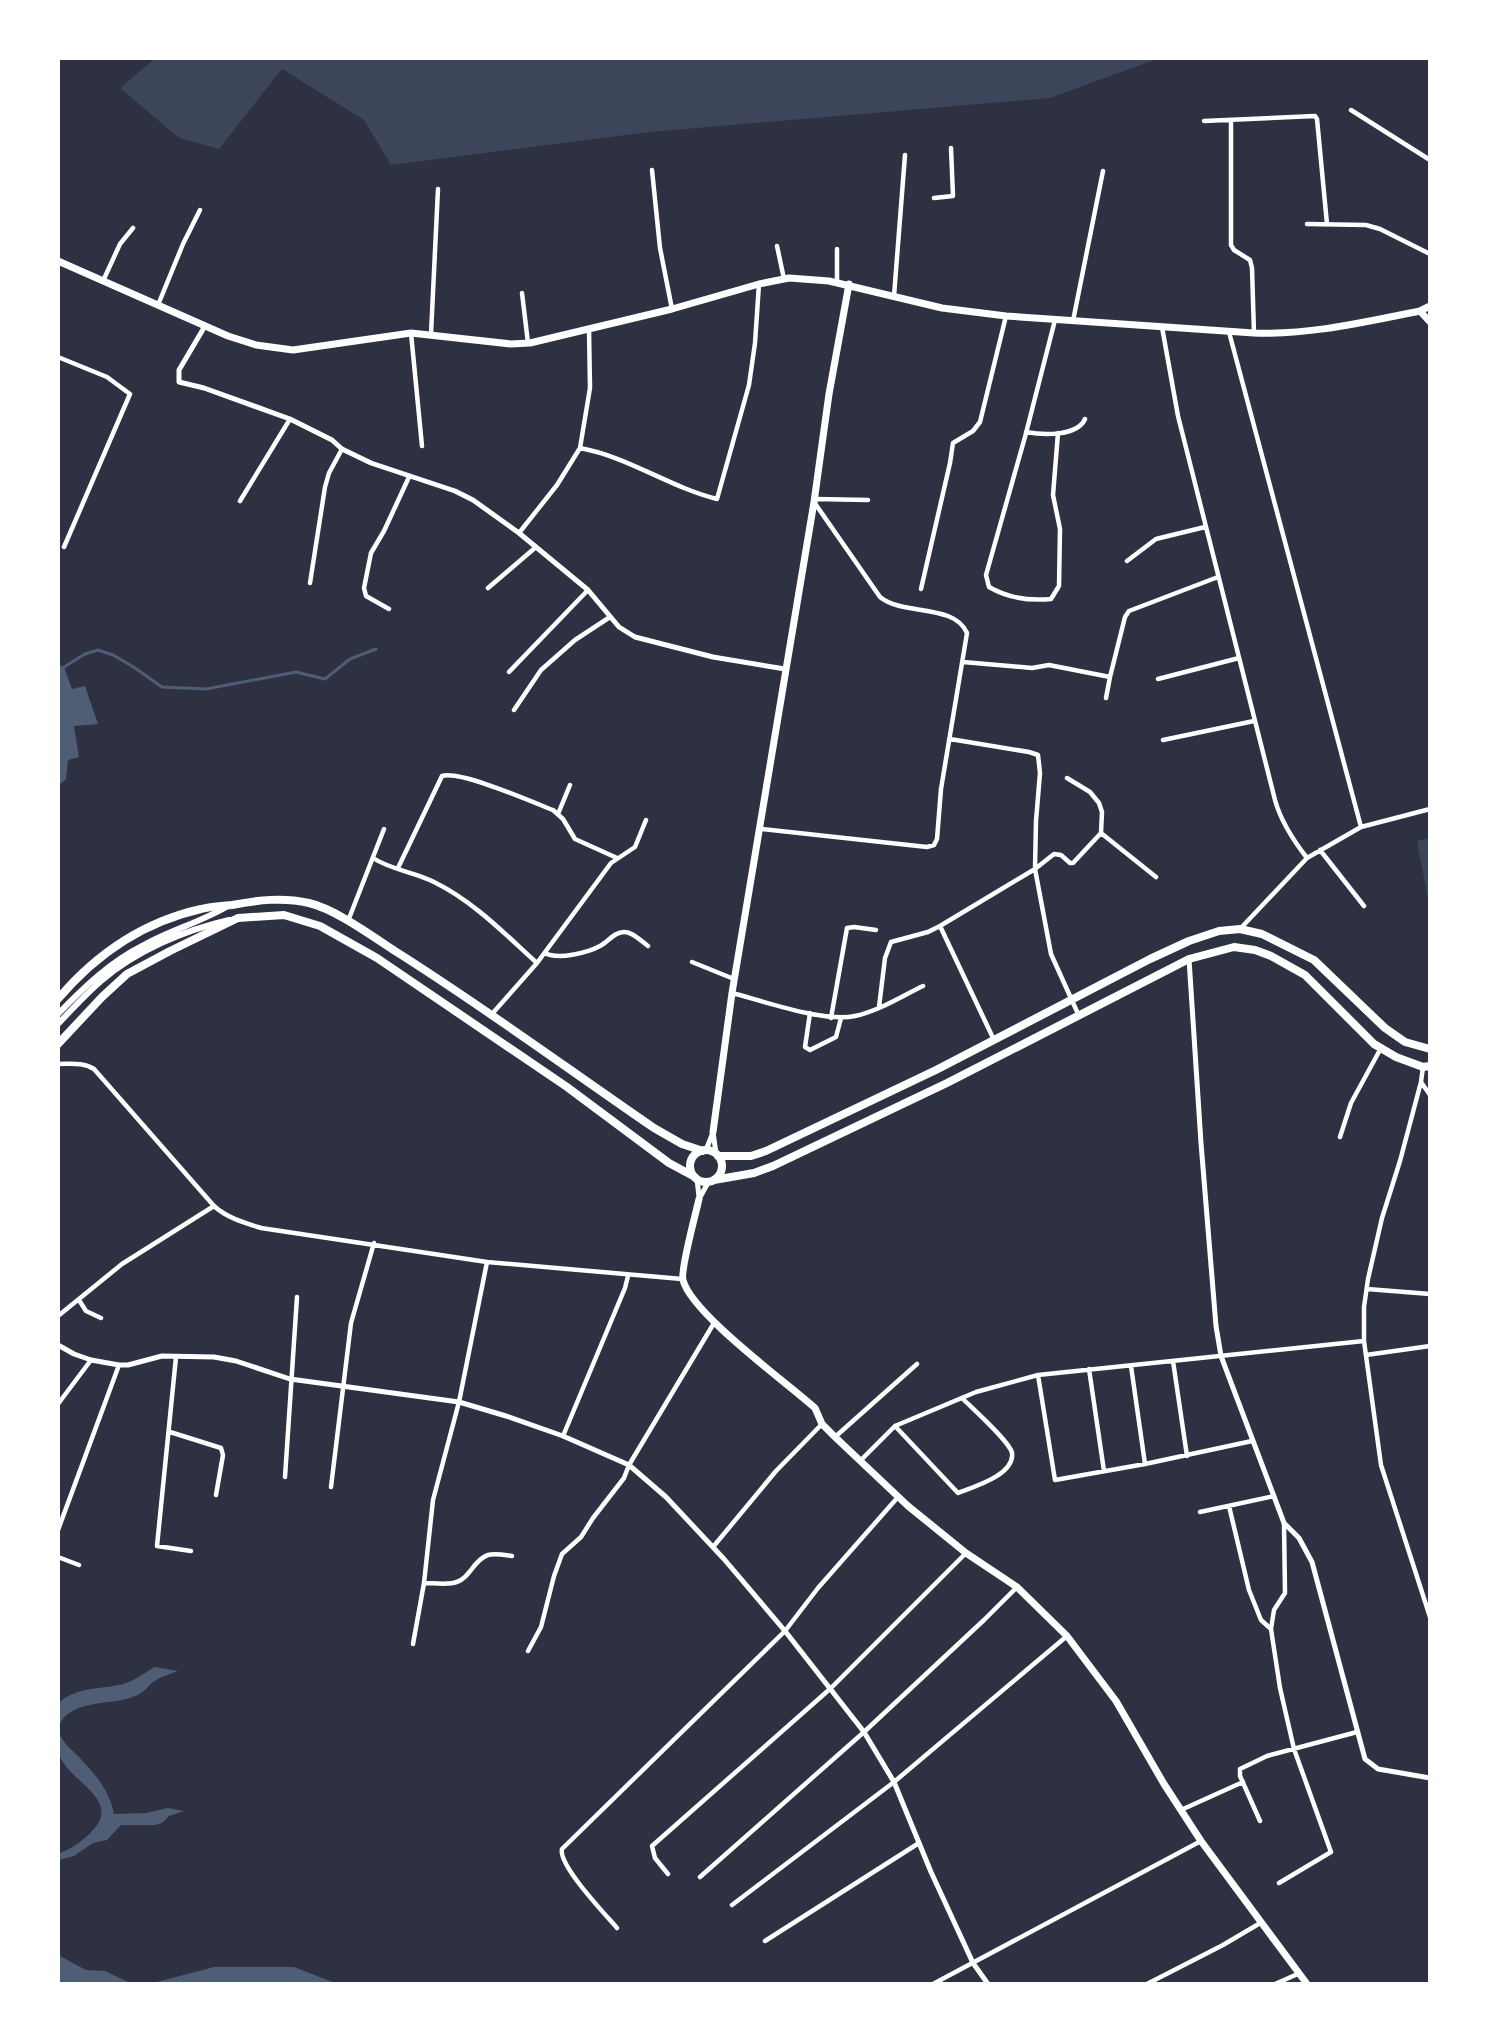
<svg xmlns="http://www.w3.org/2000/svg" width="1488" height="2042" font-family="Commissioner,sans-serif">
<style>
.green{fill:#3c4559}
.water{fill:#4f5d75}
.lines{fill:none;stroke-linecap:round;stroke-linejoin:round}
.stream{stroke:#4f5d75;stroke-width:3}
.minor{stroke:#fff;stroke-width:4.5}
.tertiary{stroke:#fff;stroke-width:5}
.secondary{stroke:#fff;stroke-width:6}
.primary{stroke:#fff;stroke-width:7}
.trunk{stroke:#fff;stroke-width:8}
</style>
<rect width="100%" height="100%" fill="#2d3142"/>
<path class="green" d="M154,59v-1l1003,1 -107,39 -400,34 -259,33 -27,-45 -82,-51 -63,80 -40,-11 -59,-50z
M1429,838h1l-1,66 -12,-63z"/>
<path class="water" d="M59,665l5,2 8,22 13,-3 13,38 -24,2 5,31 -11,3 -2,19 -7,6z
M155,1667l23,4c-7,3 -15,5 -22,9 -11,7 -9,13 -26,18 -22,7 -59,2 -71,27v-22c16,-17 45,-13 67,-20 10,-3 19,-11 29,-16z
M58,1731c5,12 12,17 21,26 16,17 31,34 35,57l32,-1 22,-5 16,3 -15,5 -7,7 -7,2h-34l-14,15 -14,3 -19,13 -15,4v-7c13,-4 25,-13 34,-23 29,-32 -26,-49 -34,-76 -2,-6 -1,-16 -1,-23z
M58,1955l28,15 19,1 25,12h-71z
M214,1967h80l41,16h-182z"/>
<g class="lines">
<path class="stream" d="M64,667l21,-13 13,-4 15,5 19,11 30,21 44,2 90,-17 29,7 25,-20 26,-10"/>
<path class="minor" d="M1351,110l79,50
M1231,120v125l3,5 16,10 2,8 2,65
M1204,121l111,-5 2,3 10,105
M652,170l8,78 12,61
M934,198l19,-2 -2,-48
M1307,224l59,1 14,4 50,25
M777,246l7,33
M837,249v33
M103,281l17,-37 13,-16
M522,293l6,50
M894,296l11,-141
M158,305l25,-61 17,-34
M1055,320l-30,117 -39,138 3,12c19,11 41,14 62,12l8,-13 1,-57 -7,-34 5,-62
M1073,321l30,-150
M1162,327l16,89 97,384c6,22 18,40 32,58
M1229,332l132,495
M411,333l11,113
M431,334l7,-145
M58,357l49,20 23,17 -66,153
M1026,432c16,3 51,5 59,-13
M580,448l10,-60 -1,-59
M815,499l53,1
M240,501l50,-82
M519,533l38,-48 23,-37c49,9 89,39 137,51l32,-114 6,-42 4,-59
M1127,561l29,-22 49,-12
M310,583l15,-96 4,-14 13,-24
M488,588l48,-41
M921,589l29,-126 3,-20 20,-12 7,-9 26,-106
M389,609l-23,-13 -2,-8 7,-35 13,-22 25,-54
M963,662l69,6 17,-3 61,12 15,-60 4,-6 89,-34
M509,672l79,-82
M1158,679l81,-21
M1106,698l4,-21
M514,710l27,-40 34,-30 35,-23
M950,739l79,13 9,3 2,18 -4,48 -1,48 16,85 28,62
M1163,740l91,-19
M558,814l12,-29
M761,829l166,18 7,-2 3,-6 4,-50 26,-156c-13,-30 -64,-17 -87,-36l-66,-95
M1101,833l55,44
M1320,850l44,56
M373,858c18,12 42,14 61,24 39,19 71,52 103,81
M398,868l44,-92c18,-6 90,26 111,34l10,9 12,20 42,19
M348,921l36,-92
M940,926l54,114
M1240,929l67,-71 54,-31 69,-18
M545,953c13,7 42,0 55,-7 8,-4 14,-14 24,-14 9,0 17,9 24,14
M692,962l42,17
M732,993c31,8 93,30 123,23 24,-5 47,-20 68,-30
M879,1007l6,-49 6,-16 37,-10 12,-6 95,-57 19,-15 7,1 9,8h3l28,-30 1,-21 -3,-9 -9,-11 -23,-14
M810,1013l-5,34 5,3 26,-13 5,-19
M492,1014l45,-51 74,-100 24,-16 11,-27
M831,1018l16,-90 7,-1 22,3
M58,1064c14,0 25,-2 36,5l120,137c13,12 31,17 47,22l226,34 195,17
M1423,1067l-2,15 -21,79 -18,57 -14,61 -4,28v34l17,124 49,152
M1421,1082l9,13
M1340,1137l11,-34 30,-55
M1367,1289l63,5
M79,1300l7,11 15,7
M58,1316l64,-52 92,-58
M1366,1355l64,-9
M176,1357l-19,189 34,5
M1173,1361l14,95
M1131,1366l14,98
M1089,1369l15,102
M1038,1375l17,105 90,-16 107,-23
M58,1404l33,-44
M895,1426l63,67c15,-6 57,-18 54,-40 -2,-11 -40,-45 -50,-55
M170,1432l51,16 2,7 -7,40
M563,1436l62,-148 3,-12
M835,1437l82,-73
M860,1461l35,-35 81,-34 62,-17 326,-34
M285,1477l12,-180
M331,1487l20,-164 23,-80
M1229,1506l20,84 12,30 10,9
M1200,1512l74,-16
M58,1530l61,-165
M713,1547l63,-76 46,-47
M58,1557l21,8
M424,1583c11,0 27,3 37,-3 5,-3 7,-6 10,-10 14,-19 20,-17 41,-14
M413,1644l11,-61 9,-83 26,-98 28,-140
M528,1651l13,-24 13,-51 8,-22 19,-17 12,-19 31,-40 5,-13 85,-142
M1181,1810l62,-28
M1260,1821l-20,-45v-7l27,-13 90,-24
M668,1874l-13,-16 -3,-12 179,-158 135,-135
M700,1877l164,-145 120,-112 33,-33
M1279,1883l52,-31 -37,-103 -14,-61 -9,-59 3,-19 11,-17 -1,-70
M732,1905l162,-123 173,-146
M617,1928c-12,-14 -59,-63 -55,-79l223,-218 33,-43 80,-91
M765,1941l154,-98
M933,1984l268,-143
M1147,1984l76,-39 39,-23
M1275,1984l25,-11"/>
<path class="tertiary" d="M205,326l-26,44v12l25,6 86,31 42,21 10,9 29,14 84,28 18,9 46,33 69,57 31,37 16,10 78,20 72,12
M1189,959l12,184 15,183 5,30 63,167 15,15 13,24 53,197 13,10 52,9
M713,1132l3,21
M706,1150l6,-15
M697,1179l2,18
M699,1199l10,-18
M58,1345l16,9 17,6 28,5h9l34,-9 52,1 22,4 54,18 169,23 47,14 57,20 66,29 37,32 58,62 61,72 79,101 30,50 37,90 42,91 15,21"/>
<path class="secondary" d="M58,1014c26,-27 52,-52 86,-69 27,-15 57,-23 84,-39
M58,1024c14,-15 28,-30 43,-43 34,-30 84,-51 128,-61"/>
<path class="primary" d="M58,261l170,75 28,9 37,5 118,-17 100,11 19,-1 142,-34 87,-25 30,-6 40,3 113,27 64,8 248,17c57,2 110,-11 166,-22l10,-5
M1420,311l10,11
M713,1132l19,-139 82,-491 15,-108 20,-110
M699,1199c-3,14 -19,72 -16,81 8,33 103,102 132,128l7,16 13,13 73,69 58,47 51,34 50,49 49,65 48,83 37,57 106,143"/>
<path class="trunk" d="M58,999c38,-45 85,-77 143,-90 10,-3 21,-3 31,-4 26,-5 51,-8 77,-2 26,6 63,33 86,48 89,56 173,118 259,177l28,16 21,7
M58,1044l44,-47 25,-23 43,-23 68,-33 46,-3 36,11 57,32 190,129 102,76 26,14
M690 1166a16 16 0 1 1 32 0a16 16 0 1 1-32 0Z
M718,1156h33l15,-5 170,-81 214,-111 39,-18 30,-10 21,-2 22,5 52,26 71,68 20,14 25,7
M714,1180l40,-7 19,-7 174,-83 242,-124 45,-12 21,3 16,6 34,19 69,69 22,13 27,10 7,-1"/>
</g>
<rect width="1488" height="2042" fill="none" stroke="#ffffff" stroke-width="120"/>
</svg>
